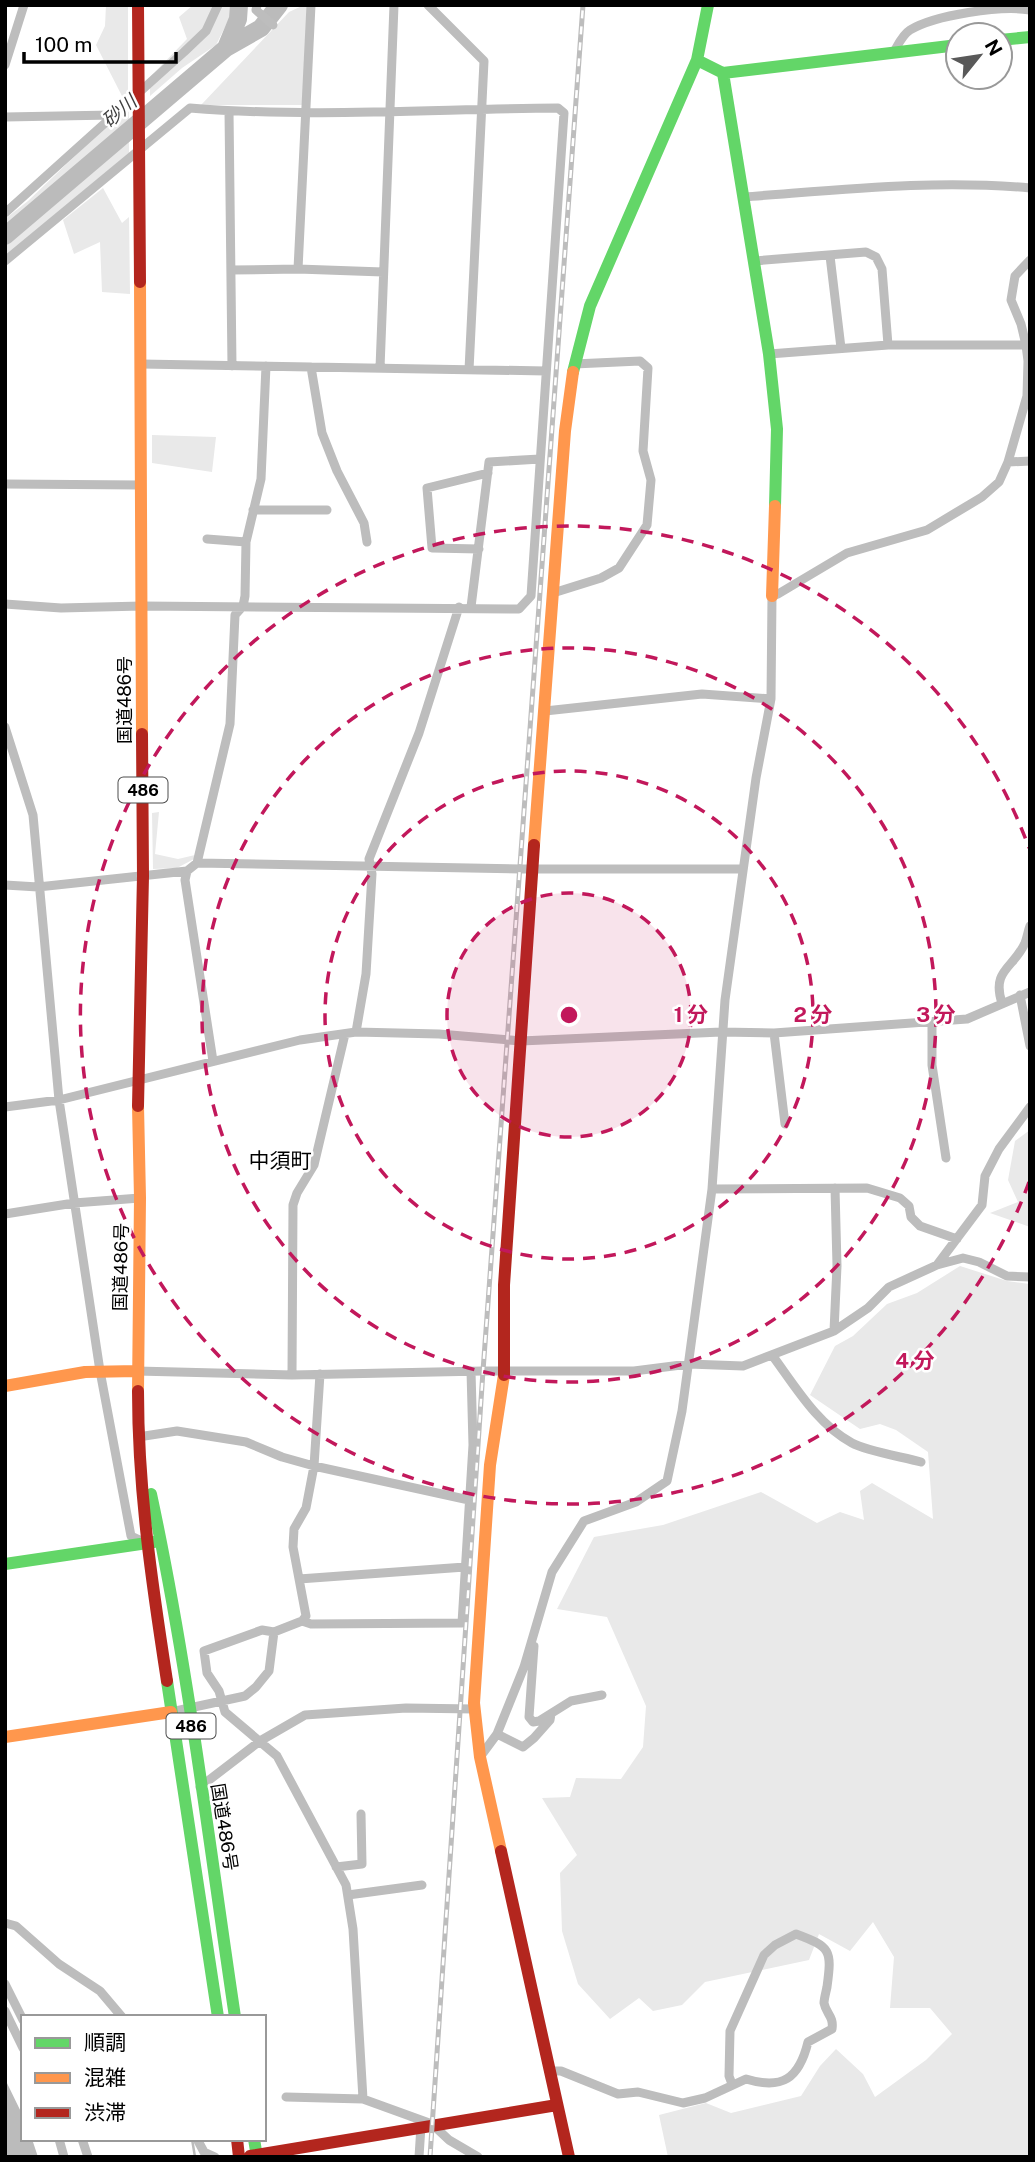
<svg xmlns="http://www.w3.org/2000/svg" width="1035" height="2162" font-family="'Public Sans','Noto Sans JP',sans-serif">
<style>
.green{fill:#e9e9e9}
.water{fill:#bbb}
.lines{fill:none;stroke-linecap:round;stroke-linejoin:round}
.stream{stroke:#bbb;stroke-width:2.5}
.river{stroke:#bbb;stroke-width:18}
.street{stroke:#bdbdbd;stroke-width:9}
.fast{stroke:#63d668;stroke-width:12}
.slow{stroke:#ff974d;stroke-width:12}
.jam{stroke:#b3261e;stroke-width:12}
.rail-casing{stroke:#bdbdbd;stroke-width:5}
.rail{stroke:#fff;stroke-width:2.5;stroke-dasharray:8;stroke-linecap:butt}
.ring{fill:none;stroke:#c2185b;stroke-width:3.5;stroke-dasharray:12 9}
.labels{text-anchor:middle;stroke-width:5;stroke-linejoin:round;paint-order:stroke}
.shield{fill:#fff;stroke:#4c4c4c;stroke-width:2}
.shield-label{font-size:16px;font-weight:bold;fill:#000}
.street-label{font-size:18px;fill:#000;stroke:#fff}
.water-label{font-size:19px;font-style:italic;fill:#3f3f3f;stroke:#fff}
.quarter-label{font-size:21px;fill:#000;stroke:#fff}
.centre{fill:#c2185b;stroke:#fff;stroke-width:3.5}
.ring-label{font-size:21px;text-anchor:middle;font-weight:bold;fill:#c2185b;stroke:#fff;stroke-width:5;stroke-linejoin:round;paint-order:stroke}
</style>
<rect width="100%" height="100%" fill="#fff"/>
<path class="green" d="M106,5h22v87l-5,6 -27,-53 9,-19z
M193,5h40v6l-17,34 -34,23 -32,28v-19l37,-38 -8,-22z
M304,5h3l-4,100h-102l88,-93z
M129,104v49l-124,103v-37l23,-18z
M103,188l19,35 7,-6 1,77 -28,-2 -2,-50 -26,12 -11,-34z
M152,435l64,2 -4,35 -60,-9z
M159,812l-4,42 23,5 17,-4 -1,4 -17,9 -24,1 -1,-56z
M1030,1130v97l-40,-14 28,-11 -10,-22 7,-39z
M960,1266l47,15 23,3v873h-362l-9,-42 47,-12 25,10 70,-17 19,-30 16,-17 27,25 12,23 51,-37 26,-26 -22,-26h-40l4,-51 -21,-35 -23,29 -31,-17 -10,26 -104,22 -23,23 -29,6 -14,-13 -29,21 -32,-35 -16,-53 -2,-58 17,-18 -35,-57 28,-1 6,-19 45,1 22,-32 3,-41 -39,-89 -50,-8 37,-72 69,-12 98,-33 56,31 23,-11 24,8 -4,-29 12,-8 61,36 -5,-67 -32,-22 -16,-6 -20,5 -50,-34 25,-49 18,-10 34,-32 30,-11z"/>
<path class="water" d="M5,2079l18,37v23h9l6,18h-30l-3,-8z"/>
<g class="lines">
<path class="stream" d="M192,2139l3,18"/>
<path class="river" d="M226,48l35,-20 18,-23
M5,236l221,-188 12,-29 1,-14"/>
<path class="street" d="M257,5l-1,5 17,15
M428,5l56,56 -15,309
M894,52c4,-7 8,-17 16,-22 25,-15 91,-25 120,-20
M5,65l19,-60
M229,111l3,255
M5,117l108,-2
M743,197c96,-7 191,-18 287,-9
M5,213l179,-161 22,-21 12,-26
M830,256l11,92
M5,261l185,-153c122,10 246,1 368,0l6,5 -33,483 -12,13 -377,-3 -81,2 -56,-4
M754,261l112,-9 10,5 6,12 6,76
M298,269l13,-264
M231,270l67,-1 85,3
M769,354l119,-9h138
M141,364l405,7
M311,367l11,66 15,38 27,52 3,19
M380,368l14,-363
M1008,462l22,-1
M5,484l136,1
M253,510h74
M207,539l39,3
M479,549l-47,-1 -5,-60 61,-15
M553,593l48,-15 18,-10 28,-43 4,-45 -8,-29 5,-83 -8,-7 -66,3
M471,607l18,-145 51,-3
M545,711l157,-17 69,5
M5,727l28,88 26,285 41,271 31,165 13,6
M197,863l33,-139 5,-109 8,-9 2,-10 1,-54 15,-63 5,-113
M187,871l-2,9 28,181
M5,885l33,2 149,-16 10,-8 324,6h222
M1020,995l10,51
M1002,1003c-11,-33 12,-35 23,-60 2,-5 3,-12 5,-17
M932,1022v43l14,93
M356,1032l10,-58 6,-100 -3,-15 50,-126 40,-126
M774,1033l11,91
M5,1107l54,-7 241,-60 56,-8 83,2 82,7 200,-9 53,1 193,-14 63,-27
M712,1189l155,-1 33,10 9,8 2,11 9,9 37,13
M5,1214l69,-11 66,-5
M937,1265l26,-7 16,4 28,14 23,1
M834,1331l3,-65 -2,-78
M772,1355c23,31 45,69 80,88 14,8 51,14 69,19
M137,1371l155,4 191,-4h151l55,-7 54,2 91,-35 34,-23 21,-21 48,-22 45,-60 3,-29 14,-27 31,-42
M292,1375l1,-170 4,-12 17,-28 31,-131
M138,1437l39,-6 69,11 36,15 32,9 155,34
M299,1579l166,-12
M302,1621l9,3 151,-1 11,-178 -2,-74
M274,1632l-12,-2 -58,21 3,22 12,18 6,21 52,44 69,129 7,44 10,170
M534,1646l-5,71 4,5 6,-1 32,-20 31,-6
M171,1712l74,-16 11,-9 13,-16 5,-39 28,-11 4,-5 -13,-69 1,-18 12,-21 8,-42 6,-92
M497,1734l26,13 11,-9 16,-18 1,-6
M480,1757l17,-23 27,-67 28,-95 32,-51 52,-19 31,-21 15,-70 30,-222 13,-189 31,-222 15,-79 1,-103 6,-2 69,-41 80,-23 55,-33 17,-15 9,-20 19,-66 1,-35 -2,-16 -5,-21 -10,-24 4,-24 15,-16
M200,1787l60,-46 45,-26 101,-7 68,1
M336,1867l26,-3 -1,-50
M348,1895l74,-10
M5,1923l11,3 43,38 41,27 22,26
M5,1984l18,36
M5,2011l18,37
M549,2071h12l57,23 20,-2 45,11 22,-5 41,-19c36,11 53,0 62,-37l24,-13c2,-13 -6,-15 -8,-26 0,-4 2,-11 3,-16 5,-37 4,-40 -31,-53l-21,11 -11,10 -34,76 -1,45 3,8
M286,2097l77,2 69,25 17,16 29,17
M59,2139l5,18
M82,2139l6,18
M197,2139l7,13 11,5
M419,2157l2,-31"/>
<path class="fast" d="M1000,40l30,-3
M697,60l26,13 235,-28
M723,73l46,281 8,75 -2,77
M573,372l17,-66 107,-246 11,-55
M151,1494c37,172 58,349 84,523
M5,1564l149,-22
M167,1681l51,336
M254,2139l3,18"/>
<path class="slow" d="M140,282l2,452
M772,596l3,-90
M534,845l31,-414 8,-59
M5,1386l80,-14 52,-1
M138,1391l2,-193 -2,-92
M5,1737l166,-25
M501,1851l-21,-94 -6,-54 16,-238 14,-90"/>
<path class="jam" d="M138,5l2,277
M138,1106l5,-230 -1,-142
M504,1375v-90l30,-440
M138,1391c0,99 14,193 29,290
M501,1851l68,306
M237,2139l2,18
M250,2156l307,-51"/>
<g class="rail-casing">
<path id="rail" d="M430,2157l53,-786 100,-1366"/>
</g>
<use href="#rail" class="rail"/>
</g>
<circle cx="569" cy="1015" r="122" fill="#c2185b" fill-opacity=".12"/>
<g class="ring">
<circle cx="569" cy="1015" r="122"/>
<circle cx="569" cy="1015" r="244"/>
<circle cx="569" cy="1015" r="367"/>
<path d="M1029 1182A489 489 0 1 1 1029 848"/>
</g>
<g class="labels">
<g class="shield">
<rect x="118.5" y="777.5" width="49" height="25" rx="5"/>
<rect x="166.5" y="1713.5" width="49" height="25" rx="5"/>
</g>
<g class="shield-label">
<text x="143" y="796">486</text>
<text x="191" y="1732">486</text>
</g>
<g class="street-label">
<text transform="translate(125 700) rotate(-90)" y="6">国道486号</text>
<text transform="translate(121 1267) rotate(-89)" y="6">国道486号</text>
<text transform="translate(224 1827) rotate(81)" y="6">国道486号</text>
</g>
<g class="water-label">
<text transform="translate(119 111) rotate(-40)" y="7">砂川</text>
</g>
<g class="quarter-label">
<text x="280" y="1168">中須町</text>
</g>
</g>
<circle cx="569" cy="1015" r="10" class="centre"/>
<g class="ring-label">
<text x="691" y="1022">1 分</text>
<text x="813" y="1022">2 分</text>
<text x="936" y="1022">3 分</text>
<text x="915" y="1368">4 分</text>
</g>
<rect width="1035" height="2162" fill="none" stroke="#000000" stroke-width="14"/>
<rect x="21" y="2015" width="245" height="126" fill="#ffffff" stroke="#999999" stroke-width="2"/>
<rect x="35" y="2038" width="35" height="10" fill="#63d668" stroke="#999999" stroke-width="2"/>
<text x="84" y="2050" font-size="21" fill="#000000">順調</text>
<rect x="35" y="2073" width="35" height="10" fill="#ff974d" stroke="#999999" stroke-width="2"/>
<text x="84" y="2085" font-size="21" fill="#000000">混雑</text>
<rect x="35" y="2108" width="35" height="10" fill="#b3261e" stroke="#999999" stroke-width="2"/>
<text x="84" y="2120" font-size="21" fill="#000000">渋滞</text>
<g transform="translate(979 56) rotate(60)"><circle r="33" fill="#ffffff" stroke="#999999" stroke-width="2"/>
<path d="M0-5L12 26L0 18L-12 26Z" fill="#595959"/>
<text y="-10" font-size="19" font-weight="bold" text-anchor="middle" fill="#000000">N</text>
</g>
<path d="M24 52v10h152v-10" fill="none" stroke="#000000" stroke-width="3.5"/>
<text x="35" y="52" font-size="21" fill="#000000" stroke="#ffffff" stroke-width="5" paint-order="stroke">100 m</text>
</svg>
